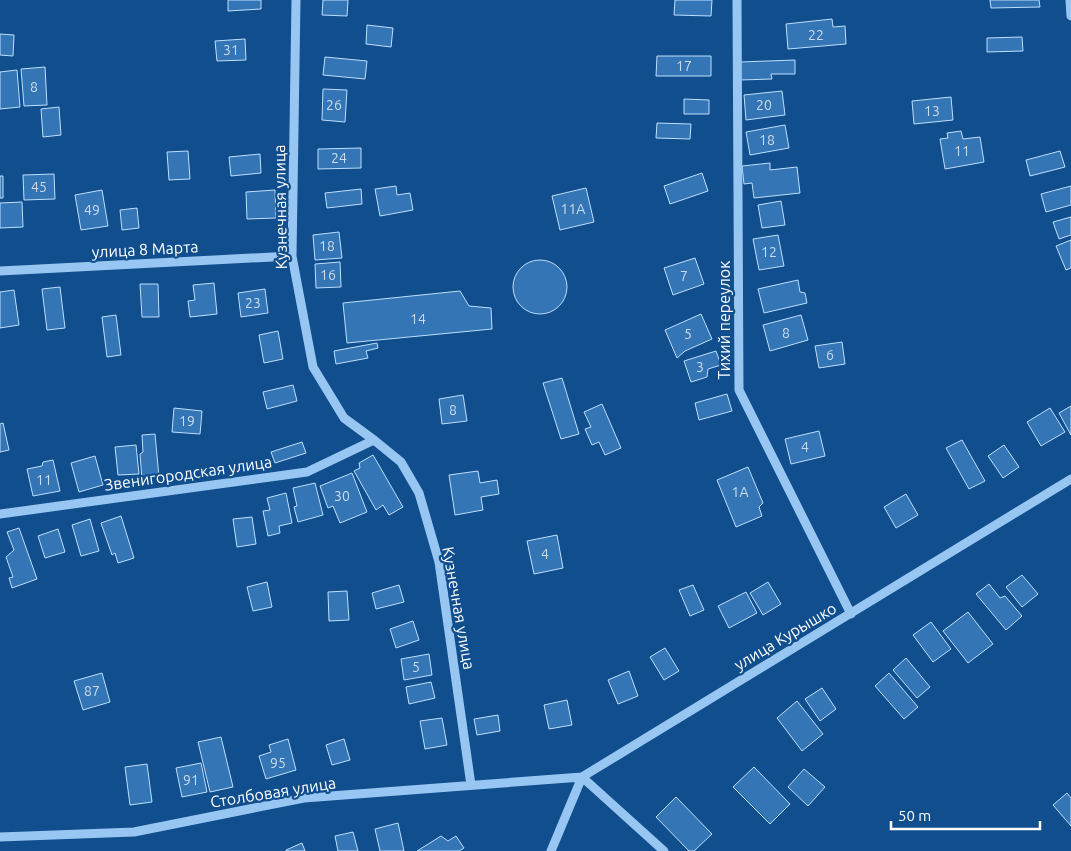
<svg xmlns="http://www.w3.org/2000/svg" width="1071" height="851" font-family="Ubuntu,sans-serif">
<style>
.building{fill:#3475b5;stroke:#bfdffd}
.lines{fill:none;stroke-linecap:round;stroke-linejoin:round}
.minor{stroke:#98c6f2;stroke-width:9}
.labels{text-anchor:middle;stroke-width:4.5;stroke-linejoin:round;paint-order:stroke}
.number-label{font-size:14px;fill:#ccdcec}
.street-label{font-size:16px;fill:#fff;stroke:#104e8d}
</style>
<rect width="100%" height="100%" fill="#104e8d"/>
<path class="building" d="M228,0h33v9l-33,2z
M323,0h25l-1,16 -25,-1z
M675,0h37l-1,16 -37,-1z
M990,0h49l1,7 -49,1z
M832,19l1,8 12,-1 1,18 -58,5 -2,-25z
M367,25l26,3 -2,19 -25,-3z
M0,34l14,1 -1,21 -13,-1z
M1022,37l1,14 -36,1v-14z
M245,39l1,21 -29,1 -2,-20z
M657,56h54v20h-55z
M325,57l42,4 -2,18 -42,-4z
M795,60v14h-24l1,5 -32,1v-18z
M45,67l2,38 -23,1 -3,-37z
M17,70l3,37 -20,2v-37z
M323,89l24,1 -2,32 -23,-2z
M782,91l3,24 -39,5 -2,-25z
M951,97l2,23 -39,4 -2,-23z
M684,99l25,1v14h-25z
M59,107l2,28 -18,2 -2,-28z
M657,123l34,1 -1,15 -34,-1z
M785,125l4,23 -39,7 -4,-23z
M961,131l2,8 17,-2 4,25 -39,7 -5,-30 8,-1 -1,-5z
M361,148v20l-43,1v-20z
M188,151l2,28 -21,1 -2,-28z
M1060,151l5,16 -35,9 -4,-16z
M260,154l1,19 -30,3 -2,-19z
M770,163v7l27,-3 3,26 -46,5 -2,-15 -8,1 -2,-18z
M702,173l6,18 -38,13 -6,-18z
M54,174l1,25 -31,1 -1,-25z
M0,176h3v22h-3z
M396,186l1,9 13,-2 3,17 -33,6 -5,-27z
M1071,186v19l-25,7 -5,-18z
M586,188l8,34 -34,8 -8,-34z
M361,189l1,15 -35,4 -2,-15z
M102,190l6,36 -27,4 -6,-35z
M275,190l1,28 -29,1 -1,-27z
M781,201l4,24 -23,3 -4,-23z
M22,202l1,25 -23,1v-25z
M137,208l2,20 -17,2 -2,-20z
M1071,217v18l-12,4 -6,-17z
M339,232l3,26 -27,2 -2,-25z
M778,235l6,31 -25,4 -6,-31z
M1071,240v28l-5,2 -10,-24z
M695,258l9,26 -31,11 -9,-27z
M513 287a27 27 0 1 1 54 0a27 27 0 1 1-54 0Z
M340,262l1,25 -25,1 -1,-24z
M798,280l2,12 5,1 2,10 -43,10 -6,-24z
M214,283l3,31 -27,3 -2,-16 7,-1 -2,-15z
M140,284h18l1,33h-17z
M60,287l5,41 -18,2 -5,-41z
M265,289l3,24 -27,4 -3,-24z
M14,290l5,35 -19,3v-36z
M460,291l9,15 22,2 1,21 -145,14 -4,-40z
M701,314l11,25 -27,12 -8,7 -12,-28z
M116,315l5,40 -14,2 -5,-40z
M801,315l7,25 -38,11 -7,-26z
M278,331l5,28 -19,4 -5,-28z
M842,342l3,22 -26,4 -4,-22z
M377,343l1,5 -12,3 2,7 -32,6 -2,-13z
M716,351l5,14 -13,4 -1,8 -16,5 -7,-21z
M562,378l17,56 -18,5 -18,-56z
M293,385l4,16 -30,8 -4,-17z
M727,394l5,17 -33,9 -4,-17z
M463,395l4,26 -25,3 -3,-25z
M602,404l19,44 -16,7 -6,-13 -7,3 -7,-16 6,-2 -7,-15z
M1071,406v29l-12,-22z
M174,408l28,3 -2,23 -28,-2z
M1050,408l15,24 -24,14 -14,-24z
M3,423l6,27 -9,2v-28z
M819,431l6,25 -34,8 -6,-25z
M155,434l4,43 -17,2 -2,-25 3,-2 -1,-17z
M962,440l23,41 -16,8 -23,-41z
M302,442l4,11 -31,10 -4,-11z
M136,445l3,29 -21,1 -3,-28z
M1004,445l15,22 -16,11 -15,-22z
M373,455l30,52 -14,8 -6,-10 -7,5 -22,-39 6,-3 -1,-5z
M95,456l8,29 -24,7 -8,-29z
M53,460l7,31 -27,5 -6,-27 15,-3 1,-4z
M748,467l15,36 -4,4 3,9 -26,11 -19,-47z
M478,471l2,12 17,-3 2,14 -18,3 2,13 -28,5 -6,-40z
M352,473l15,39 -27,11 -7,-17 -5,2 -8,-22z
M315,483l8,32 -25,7 -4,-15 3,-1 -4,-18z
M286,493l6,30 -13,3 1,7 -12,3 -5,-25 7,-1 -3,-12z
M906,494l12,21 -22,13 -12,-21z
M121,516l13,42 -16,5 -3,-10 -3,2 -11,-32z
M252,517l4,27 -19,3 -4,-28z
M90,519l9,32 -18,5 -9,-31z
M19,528l18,51 -25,9 -3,-10 4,-1 -7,-20 8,-7 -7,-18z
M58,529l7,23 -20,6 -7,-22z
M557,535l6,33 -29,6 -7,-33z
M1022,575l16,19 -16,13 -16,-20z
M267,582l5,25 -19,4 -6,-24z
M768,582l13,22 -18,11 -13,-22z
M989,584l11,14 5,-2 17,20 -16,14 -30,-36z
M399,585l5,17 -28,7 -4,-16z
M693,585l11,25 -14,6 -11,-26z
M347,591l2,29 -20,1 -1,-29z
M746,592l11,21 -28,15 -11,-22z
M968,612l25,32 -25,19 -25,-32z
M413,621l6,19 -23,8 -6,-19z
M931,622l20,27 -18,13 -20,-27z
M665,648l14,23 -15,9 -14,-23z
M429,654l3,21 -28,5 -3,-21z
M906,658l24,29 -13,11 -24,-28z
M629,671l9,25 -20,8 -10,-24z
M102,673l8,29 -27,8 -9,-29z
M889,673l29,34 -14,12 -29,-33z
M431,682l4,16 -26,6 -3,-17z
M822,688l14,21 -16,12 -15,-22z
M567,700l5,25 -23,4 -5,-24z
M797,701l26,33 -21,17 -25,-33z
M498,715l2,16 -23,4 -3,-16z
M442,718l5,27 -22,4 -5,-28z
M221,737l12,50 -23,5 -12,-50z
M288,739l8,31 -30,9 -7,-23 12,-4 -2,-7z
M344,739l6,21 -18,5 -6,-20z
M201,763l6,29 -25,5 -6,-29z
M147,764l5,38 -22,3 -5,-38z
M754,767l36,37 -20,20 -37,-37z
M804,769l21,18 -17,19 -20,-19z
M1067,793l4,5v28l-18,-21z
M676,797l36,37 -18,17h-5l-33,-34z
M398,823l6,28h-24l-5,-22z
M353,832l5,19h-20l-3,-15z
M441,836l7,5 8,-5 8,12 -5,3h-42z
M302,843l3,8h-19v-1z"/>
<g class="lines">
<path class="minor" d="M296,0l-4,256 21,111 31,51 30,22 27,22 18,31 20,69 32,223
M737,0l2,390 112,224
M1070,0l1,16
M0,271l292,-15
M0,514l307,-42 67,-32
M582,777l82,74
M0,837l134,-5 170,-34 278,-21
M551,851l31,-74 489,-298"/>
</g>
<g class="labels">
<g class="number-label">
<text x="816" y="40">22</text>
<text x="231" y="55">31</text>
<text x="684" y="71">17</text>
<text x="34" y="92">8</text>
<text x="334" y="110">26</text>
<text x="764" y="110">20</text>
<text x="932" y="116">13</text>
<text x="767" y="145">18</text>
<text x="962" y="156">11</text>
<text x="339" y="163">24</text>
<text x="39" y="192">45</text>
<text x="573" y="214">11А</text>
<text x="92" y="215">49</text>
<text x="327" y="251">18</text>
<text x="769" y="257">12</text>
<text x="328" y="280">16</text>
<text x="684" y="281">7</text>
<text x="253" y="308">23</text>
<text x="418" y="324">14</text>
<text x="786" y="338">8</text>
<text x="688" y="339">5</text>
<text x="830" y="360">6</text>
<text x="700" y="372">3</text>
<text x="453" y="415">8</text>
<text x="187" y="426">19</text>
<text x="805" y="452">4</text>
<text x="44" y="485">11</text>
<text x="740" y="497">1А</text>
<text x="342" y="501">30</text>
<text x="545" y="559">4</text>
<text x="416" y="672">5</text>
<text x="92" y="696">87</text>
<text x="278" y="768">95</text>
<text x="191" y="785">91</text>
</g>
<g class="street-label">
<text transform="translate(280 207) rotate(-91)" y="6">Кузнечная улица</text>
<text transform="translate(145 249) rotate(-3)" y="6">улица 8 Марта</text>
<text transform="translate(724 320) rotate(-90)" y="6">Тихий переулок</text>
<text transform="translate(188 473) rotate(-8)" y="6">Звенигородская улица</text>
<text transform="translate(459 608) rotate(80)" y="6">Кузнечная улица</text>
<text transform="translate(785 636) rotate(-31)" y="6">улица Курышко</text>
<text transform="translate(273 792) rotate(-9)" y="6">Столбовая улица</text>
</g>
</g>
<path d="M891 821v8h149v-8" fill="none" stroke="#ffffff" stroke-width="2.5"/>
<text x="898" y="821" font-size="15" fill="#ffffff" stroke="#104e8d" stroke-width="4" paint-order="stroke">50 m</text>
</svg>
